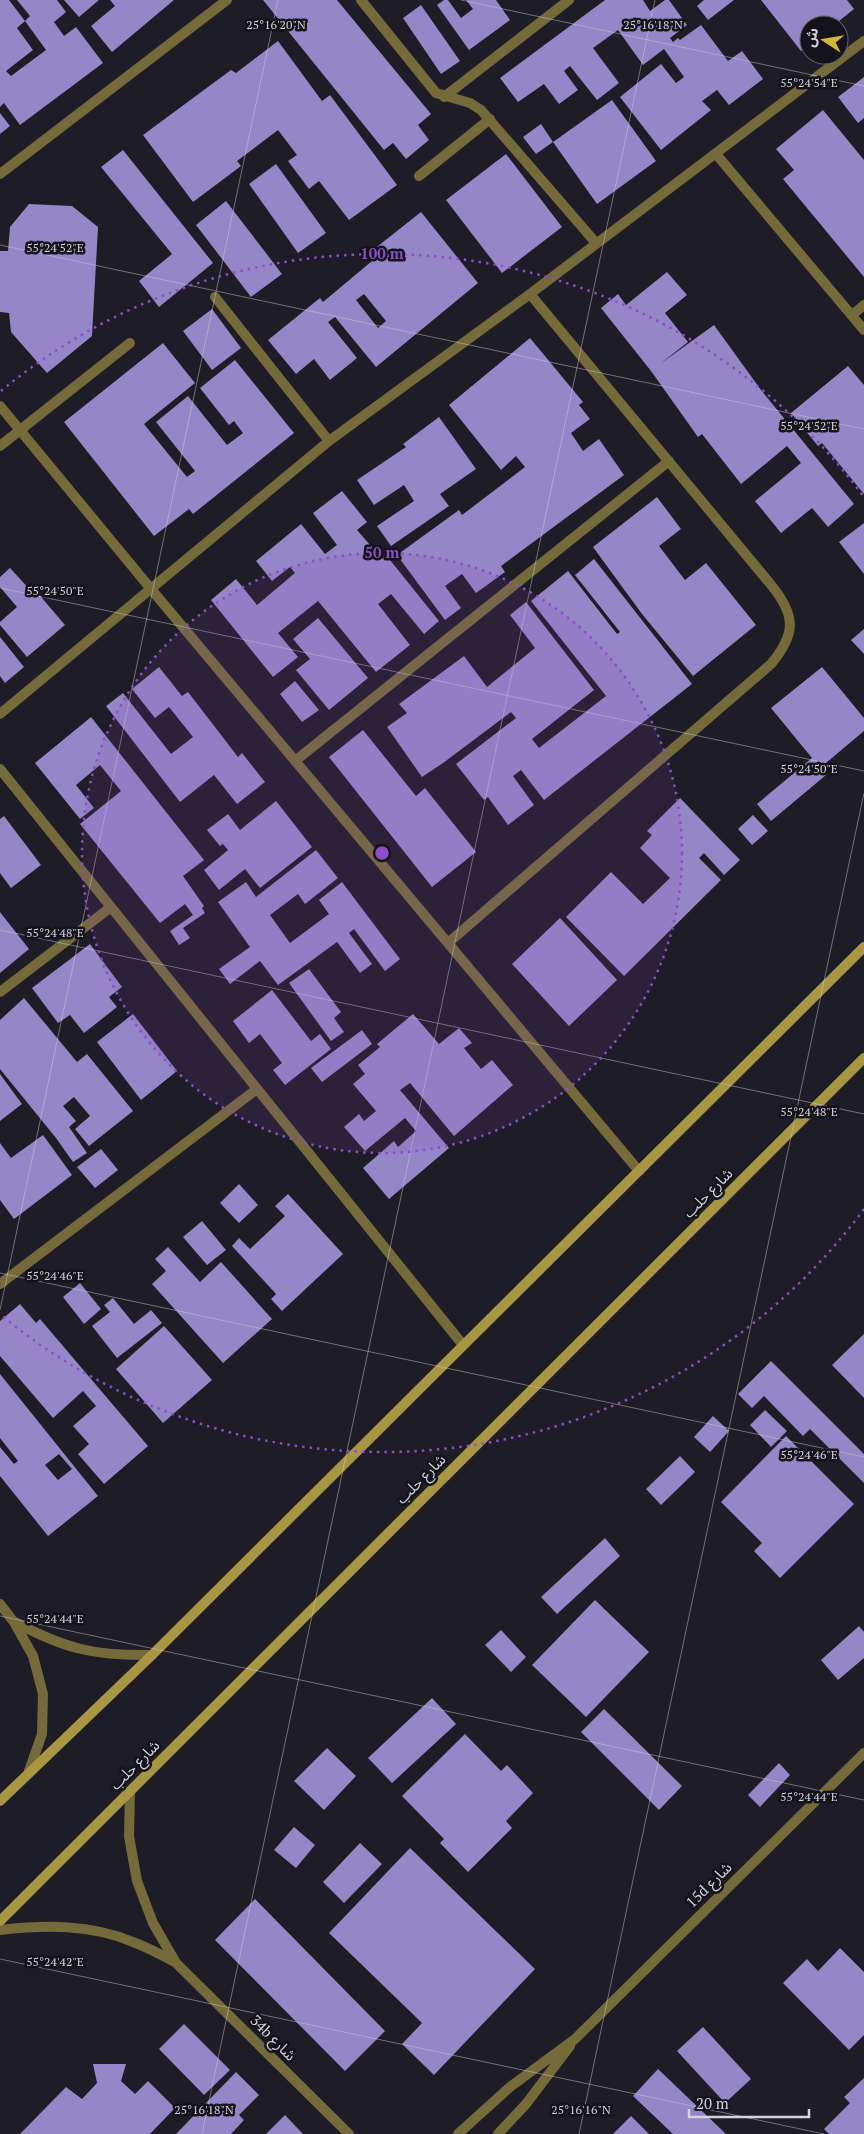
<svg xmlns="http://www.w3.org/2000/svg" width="864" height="2134" font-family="'PT Serif','Noto Sans Arabic',serif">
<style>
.building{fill:#9486c7;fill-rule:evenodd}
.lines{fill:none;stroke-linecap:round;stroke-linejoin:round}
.street{stroke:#756a39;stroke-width:10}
.secondary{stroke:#a89643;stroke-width:10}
.ticks{fill:none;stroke:#d5d4db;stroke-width:1;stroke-opacity:0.45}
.ring{fill:none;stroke:#8d4ec5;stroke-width:2.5;stroke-dasharray:2.5 5}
.labels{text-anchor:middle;stroke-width:5;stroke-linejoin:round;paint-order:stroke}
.street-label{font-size:15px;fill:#d5d4db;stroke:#14131c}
.ticks-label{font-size:12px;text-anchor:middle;fill:#d5d4db;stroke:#14131c;stroke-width:5;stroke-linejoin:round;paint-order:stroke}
.centre{fill:#8d4ec5;stroke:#14131c;stroke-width:2.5}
.ring-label{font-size:15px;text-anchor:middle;font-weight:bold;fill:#8d4ec5;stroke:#14131c;stroke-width:5;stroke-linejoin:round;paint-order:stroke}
</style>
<rect width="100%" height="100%" fill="#1e1c26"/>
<path class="building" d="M0,0h9l16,21 -8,7 16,22 -27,21 5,5 35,-26 -21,-29 5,-5 -13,-16h40l9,12 -12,10 10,14 12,-9 27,36 -83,62 -16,-22 -4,4z
M64,0h35l-20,17z
M110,0h64l-62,52 -21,-26 24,-20z
M263,0h74l94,114 -13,11 11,15 -23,19 -13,-16 -9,7z
M444,0h4l13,18 12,-9 -7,-9h30l14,20 -41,30 -32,-45z
M605,0h38l7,11 15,-11h4l18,25 -17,13 3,4 5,-4 2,2 21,-15 27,36 14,-10 21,28 -34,26 -12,-15 -15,11 9,9 -50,40 -41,-53 41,-33 15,19 8,-6 -20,-28 -21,16 -25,-35 -25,18 26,35 -22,17 -27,-34 -6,5 14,19 -19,14 -15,-20 -26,18 -18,-24z
M704,0h30l-26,20 -11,-14z
M761,0h86l7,9 -20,16h-25v20l-8,6z
M421,5l39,56 -19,13 -38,-56z
M278,41l44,60 8,-6 67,90 -48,35 -30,-39 -10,8 -21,-28 9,-6 -19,-25 -41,31 4,5 -48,36 -50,-67 88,-65 5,3z
M864,77v41l-6,5 -20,-26z
M612,100l44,61 -59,43 -44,-62z
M823,110l41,50v117l-81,-98 11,-9 -18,-21z
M0,113l10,13 -10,8z
M541,124l12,18 -17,12 -13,-17z
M123,150l90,113 -54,44 -20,-26 33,-27 -71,-87z
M506,154l56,73 -60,46 -56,-73z
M276,164l50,69 -28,20 -49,-69z
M226,201l56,73 -31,23 -55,-72z
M29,204l43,2 26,21 -6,109 -45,37 -36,-41 -2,-19 -9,-1v-61h8l2,-24z
M421,212l57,71 -102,84 -41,-50 -7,5 29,36 -27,22 -16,-21 -18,15 -28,-34 52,-42 3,4 55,-46 -5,-6zM364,294l22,27 -8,7 -22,-28z
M667,272l20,23 -22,18 23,29 -28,22 54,-39 47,65 93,114 -26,23 -16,-19 -31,25 -26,-32 46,-38 -14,-17 -46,38 -39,-50 -4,3 -47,-66 -50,-63 17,-14 8,11z
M212,309l29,39 -29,22 -29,-39z
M530,338l53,64 -4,3 11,14 -19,14 12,18 16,-12 25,36 -123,91 4,6 -29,21 -14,-19 -17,12 16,22 -16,12 -48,-65 62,-45 3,5 63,-48 -9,-11 -15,14 -52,-65z
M163,343l32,40 -51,41 43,53 8,-6 -39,-49 32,-26 39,49 16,-12 -9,-12 -5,4 -29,-37 35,-28 59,73 -101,81 -4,-5 -35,27 -90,-114z
M848,366l16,19v109l-42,-51 -4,3 -27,-33z
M439,417l37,52 -36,25 9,12 -58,40 -14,-20 37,-25 -10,-16 -30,20 -17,-25 49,-33 -3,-3z
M342,491l25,31 -10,8 25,29 4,-4 53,66 -15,13 -33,-40 -13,10 32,41 -34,27 -58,-71 -40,32 20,24 -25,20 -62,-77 25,-21 21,26 38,-32 -5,-6 -18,14 -16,-20 45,-37 24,30 12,-9 -24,-32z
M657,497l24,32 -22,17 26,34 21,-17 50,62 -63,51 -51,-62 -49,-67z
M864,523v51l-25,-32z
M594,559l98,125 -148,116 -23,-30 -8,6 21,29 -26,20 -20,-28 -4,3 -28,-36 60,-46 -5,-6 -68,51 -21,14 -35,-50 20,-14 -8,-9 65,-48 23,31 48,-39 -25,-33 16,-13 68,88 -62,49 7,9 67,-52 -75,-95 37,-30 49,63 3,-2 -45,-57z
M10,568l23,25 3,-2 29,34 -38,32 -27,-32v-3l17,-15 -17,-20v-10z
M318,618l50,60 -39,32 -33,-40 14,-11 -17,-20z
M864,629v25l-13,-14z
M0,637l24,30 -19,16 -5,-7z
M159,667l23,29 6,-4 50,65 4,-4 23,29 -28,22 -23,-29 -34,27 -74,-96 17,-13 48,61 22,-17 -24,-30 -14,11 -23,-29z
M822,667l42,51v13l-44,37 6,7 -55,46 -14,-17 55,-46 -41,-50z
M295,681l24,29 -17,12 -22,-28z
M91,717l113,143 -21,16 21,30 -2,2 3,5 -22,15 7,10 -11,7 -9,-14 23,-16 -8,-11 -25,19 -80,-99 41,-33 -21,-26 -24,20 18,23 -14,11 -45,-56z
M363,730l53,66 9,-8 51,64 -44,35 -103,-130z
M680,798l60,62 -16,15 -20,-22 -5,5 22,22 -97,96 -58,-59 45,-45 32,32 27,-26 -30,-30 12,-13 -5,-4z
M276,801l36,46 -52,41 -15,-19 -26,21 -15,-20 24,-20 -5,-6 -3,2 -13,-16 21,-16 12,16z
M753,815l15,16 -16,14 -14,-16z
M4,816l37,49 -30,23 -11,-15v-54z
M316,850l22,28 -33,26 -7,-10 -28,21 20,28 39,-29 -10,-14 23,-18 58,77 -15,12 -31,-42 -5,4 23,31 -12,9 -23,-31 -59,43 -18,-24 -30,23 -11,-15 31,-22 -32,-45 28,-20 10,15z
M0,912l29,37 -29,24z
M560,918l57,62 -48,46 -57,-62z
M90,944l32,43 -13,10 8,10 -33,26 -14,-18 -12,8 -26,-35z
M309,969l32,43 -7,6 10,14 -13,9 -42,-58z
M272,990l39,51 9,-7 11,15 -46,36 -12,-15 9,-7 -22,-29 -11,9 -16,-22z
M24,998l53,64 10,-8 46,57 -44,35 -14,-17 15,-13 -16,-19 -11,9 13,15 -7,6 18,26 -14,9 -17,-24 -56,-69v-49z
M133,1014l44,57 -36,29 -44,-58z
M413,1014l26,30 20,-16 13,15 -8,5 17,21 11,-9 21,25 -59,51 -44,-53 -10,7 49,58 -60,51 -26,-31 31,-27 4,6 18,-16 -11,-13 -40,33 -21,-24 15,-13 5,7 12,-10 -23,-27 12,-10 -7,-9 22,-18 -3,-3z
M362,1030l10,14 -50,38 -11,-14z
M0,1074l22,30 -22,17z
M43,1135l29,40 -58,44 -14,-19v-57l11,15z
M101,1149l17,21 -23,18 -18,-21z
M239,1184l19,21 -19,18 -19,-20z
M288,1194l55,60 -61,57 -11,-12 5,-5 -44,-48 7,-8 11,11 35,-33 -10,-10z
M202,1221l24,29 -19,15 -24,-28z
M168,1247l32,35 21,-20 51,57 -49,44 -71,-79 14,-13 -11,-12z
M80,1283l21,26 -17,15 -21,-27z
M113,1298l21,26 17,-14 11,13 -45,35 -25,-32 18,-14 -6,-7z
M20,1304l16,19 4,-4 108,127 -44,38 -26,-30 11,-10 -16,-18 23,-20 -13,-15 -30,27 -53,-62v-35z
M164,1326l48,54 -49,43 -47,-54z
M864,1334v64l-32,-33z
M771,1361l93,93v29l-54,-54 -7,7 -39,-40 -12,12 -14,-14z
M0,1374l98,122 -50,40 -48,-60v-29l14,17 4,-3 -18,-23zM59,1454l13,15 -14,11 -13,-15z
M765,1410l22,21 -16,16 -21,-22z
M713,1416l16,15 -19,21 -16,-15z
M786,1436l68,68 -74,74 -26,-27 8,-8 -41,-41z
M680,1456l15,16 -34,33 -15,-16z
M605,1538l15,18 -63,58 -16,-17z
M595,1600l54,52 -63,65 -54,-52z
M859,1626l5,6v26l-26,22 -17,-20z
M501,1630l25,27 -15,15 -26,-27z
M432,1698l24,26 -64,59 -24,-25z
M604,1709l78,77 -23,24 -78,-78z
M465,1734l36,37 6,-6 26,28 -27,28 6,7 -44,44 -28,-29 4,-4 -42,-43z
M327,1748l29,28 -32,34 -30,-29z
M779,1763l11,12 -30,32 -12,-12z
M294,1827l21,18 -19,23 -22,-18z
M360,1843l22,21 -38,39 -21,-21z
M410,1848l125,121 -101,106 -32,-31 20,-21 -93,-90z
M255,1899l130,132 -40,40 -130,-131z
M840,1948l24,24v63l-15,15 -66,-67 24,-24 11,12z
M184,2024l46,46 -26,25 -45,-46z
M703,2027l48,52 -26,24 -48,-52z
M93,2064h33l-5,17 14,13 13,-13 27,27 -25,26h-130l46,-47 16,12 15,-16z
M658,2069l68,65h-53l-40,-38z
M236,2072l23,23 -20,20 5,5 -13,14h-55z
M864,2078v56h-35l-5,-5 26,-26 -6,-6z
M285,2115l18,19h-37z
M631,2116l18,18h-36z"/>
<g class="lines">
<path class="street" d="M361,0l75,93 34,10 11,7 115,133
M444,97l125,-97
M716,154l148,176
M0,174l227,-174
M419,176l71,-57
M215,297l114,144
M852,315l12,-10
M0,406l151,183 488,582
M0,446l130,-103
M0,714l329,-273 201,-147 334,-253
M295,761l374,-300
M0,769l463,576
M448,943l323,-279c25,-30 25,-48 1,-78l-242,-292
M0,992l111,-85
M0,1284l257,-195
M0,1604l14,18 19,34 10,38 -1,40 -13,37
M15,1622c50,27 80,34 137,33
M130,1791l-1,45 8,45 16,42 23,40 173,171
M0,1930c44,-5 91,-6 133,12 14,5 28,13 42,20
M458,2134l52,-47 65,-48 289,-286
M498,2134l28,-30 44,-58"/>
<path class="secondary" d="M0,1801l152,-146 712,-708
M0,1921l864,-863"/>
</g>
<path class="ticks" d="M461,0l403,86M0,245l864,184M0,588l864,183M0,930l864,184M0,1273l864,184M0,1310l278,-1310M0,1616l864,184M0,1959l824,175M202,2134l453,-2134M579,2134l285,-1341"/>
<circle cx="382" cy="853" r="300" fill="#8d4ec5" fill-opacity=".12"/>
<g class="ring">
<circle cx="382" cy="853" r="300"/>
<path d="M864 1209A599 599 0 0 1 1 1315M1 391A599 599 0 0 1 864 497"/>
</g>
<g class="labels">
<g class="street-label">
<text transform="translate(708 1193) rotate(-45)" y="5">شارع حلب</text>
<text transform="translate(421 1479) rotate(-45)" y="5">شارع حلب</text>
<text transform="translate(135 1765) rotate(-45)" y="5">شارع حلب</text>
<text transform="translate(709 1885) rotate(-45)" y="5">15d شارع</text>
<text transform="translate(273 2038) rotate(45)" y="5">34b شارع</text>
</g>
</g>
<g class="ticks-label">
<text x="276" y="29">25°16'20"N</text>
<text x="653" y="29">25°16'18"N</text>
<text x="809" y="87">55°24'54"E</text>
<text x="55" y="252">55°24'52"E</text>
<text x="809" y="430">55°24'52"E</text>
<text x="55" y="595">55°24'50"E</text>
<text x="809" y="773">55°24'50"E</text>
<text x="55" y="937">55°24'48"E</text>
<text x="809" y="1116">55°24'48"E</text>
<text x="55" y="1280">55°24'46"E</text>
<text x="809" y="1459">55°24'46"E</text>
<text x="55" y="1623">55°24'44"E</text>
<text x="809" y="1801">55°24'44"E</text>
<text x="55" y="1966">55°24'42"E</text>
<text x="204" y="2114">25°16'18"N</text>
<text x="581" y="2114">25°16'16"N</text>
</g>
<circle cx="382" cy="853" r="8" class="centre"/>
<g class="ring-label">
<text x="382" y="259">100 m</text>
<text x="382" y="558">50 m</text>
</g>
<g transform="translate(824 40) rotate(282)"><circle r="24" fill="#14131c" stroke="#616068"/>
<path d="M0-4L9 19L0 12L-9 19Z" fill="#d1b736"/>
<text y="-8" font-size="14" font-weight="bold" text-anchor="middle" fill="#d5d4db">ش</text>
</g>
<path d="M689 2109v8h120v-8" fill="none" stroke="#d5d4db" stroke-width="2.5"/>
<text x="696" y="2109" font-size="15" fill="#d5d4db" stroke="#14131c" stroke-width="4" paint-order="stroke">20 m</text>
</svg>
